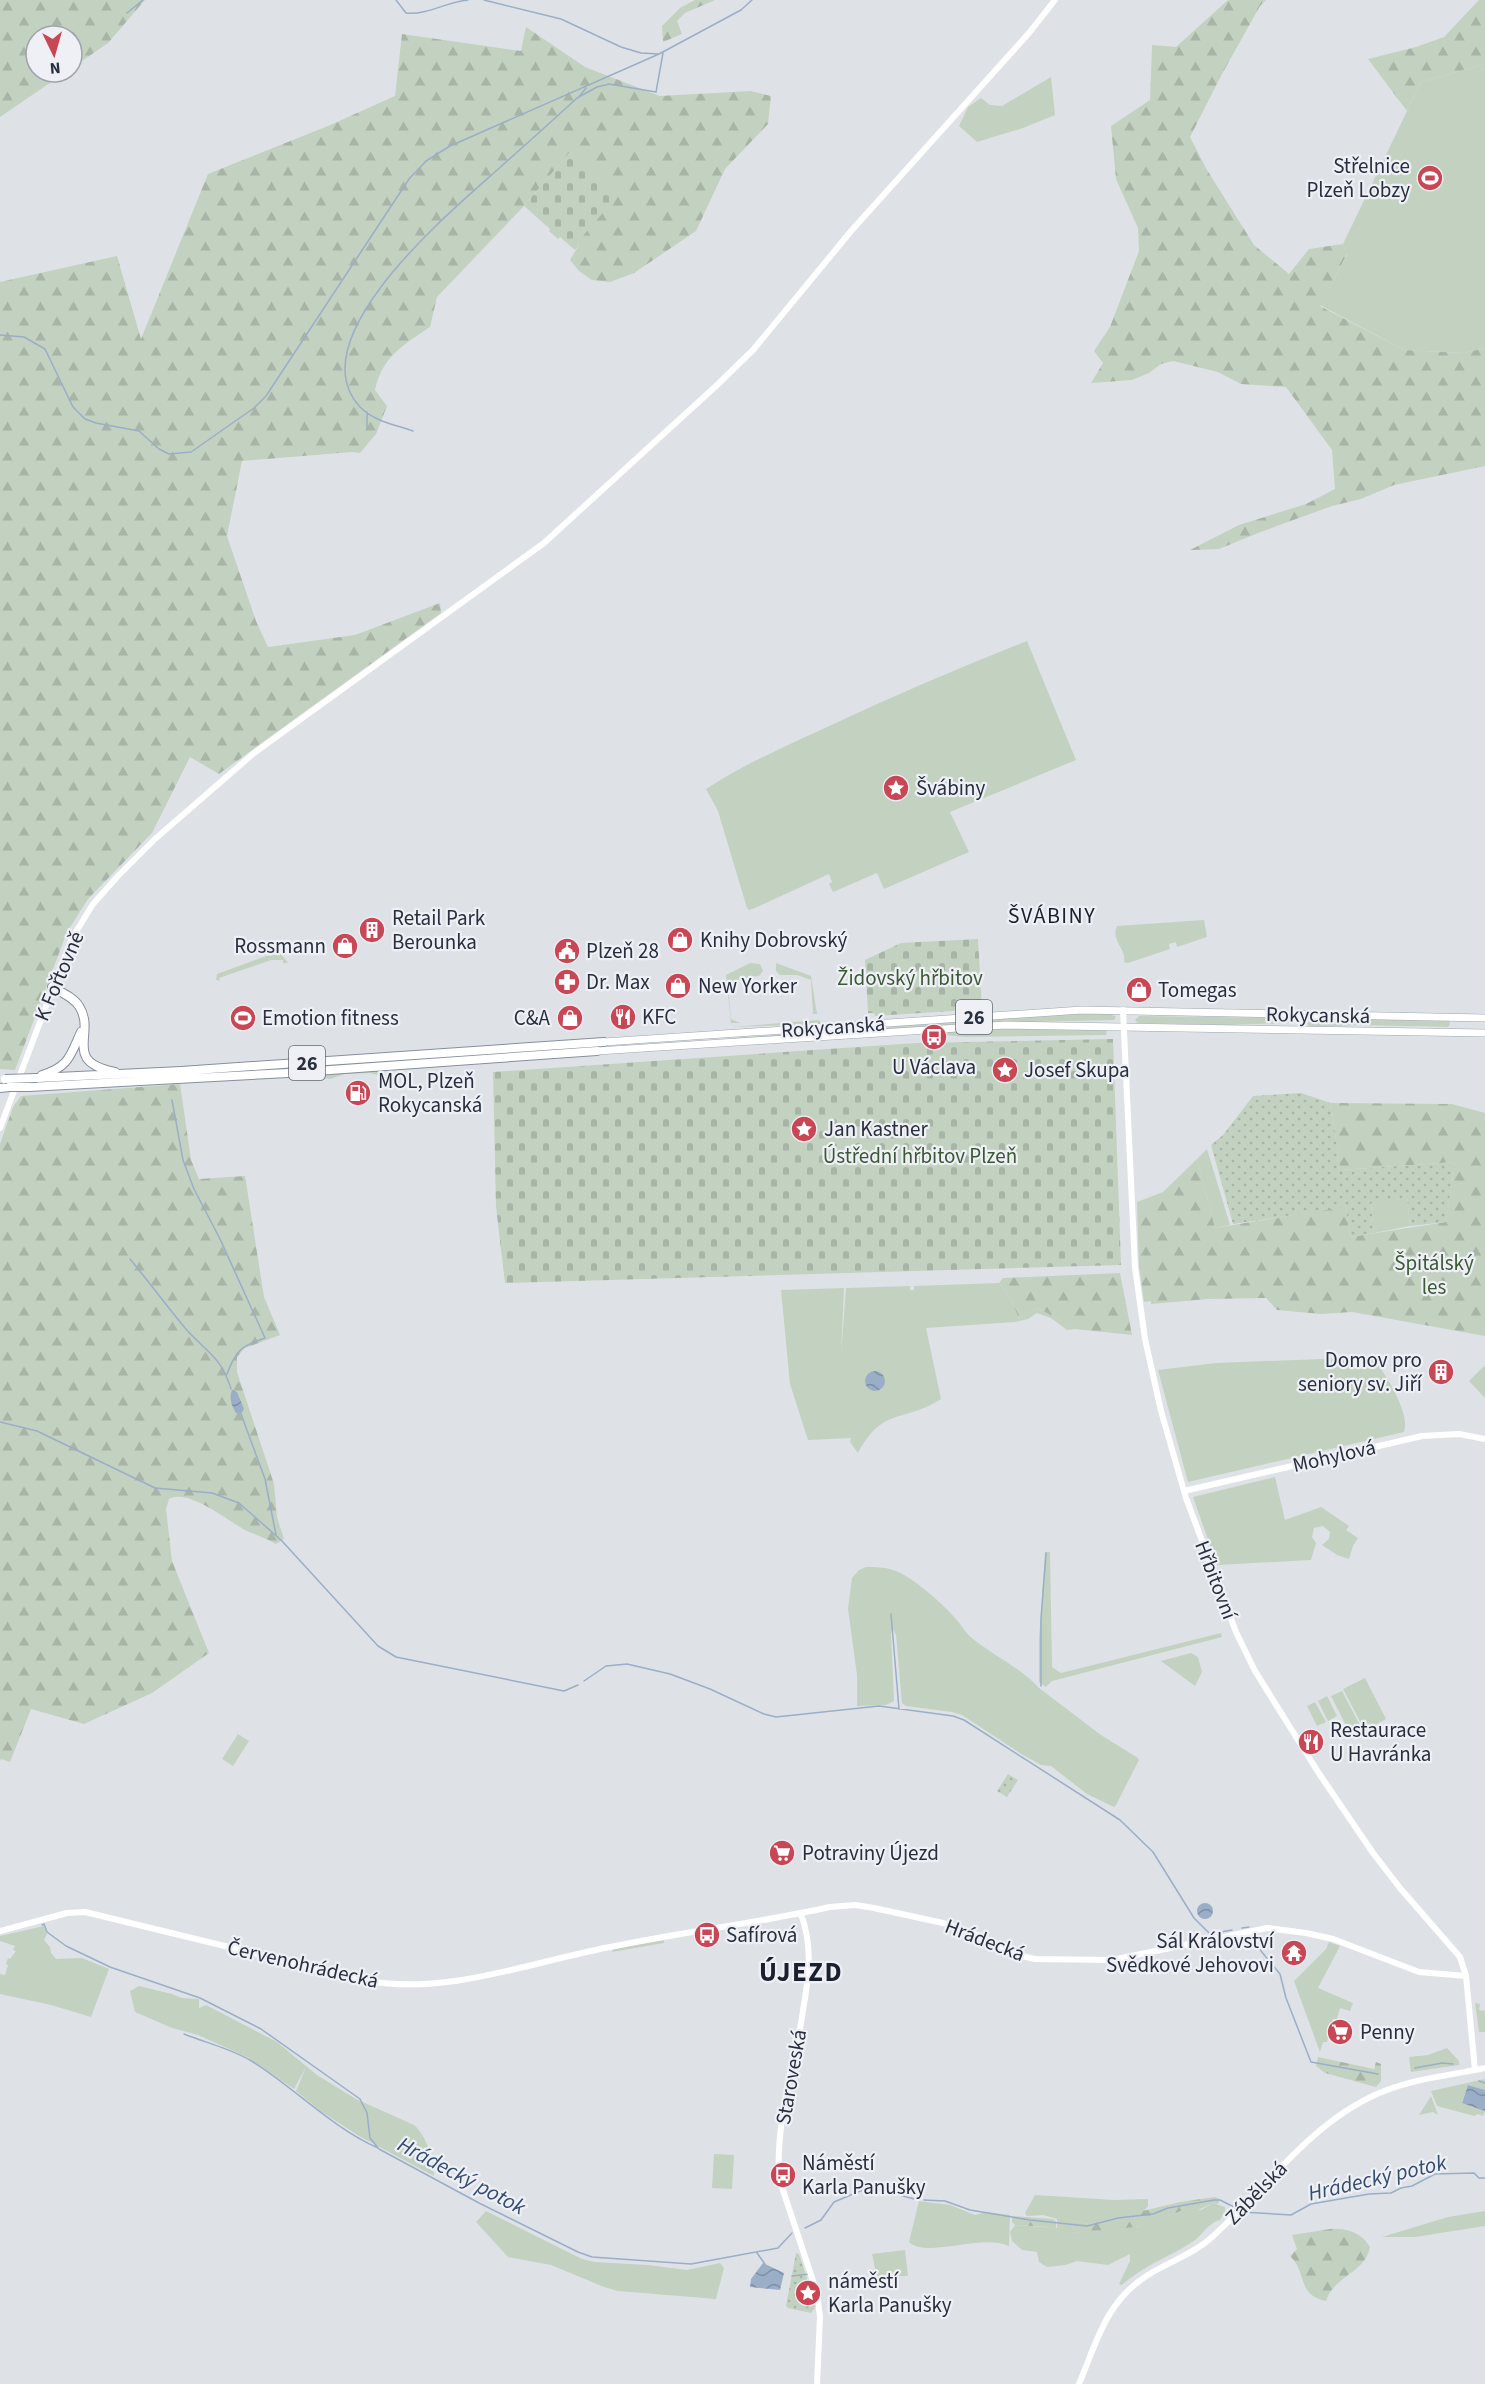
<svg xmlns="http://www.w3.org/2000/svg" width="1485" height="2384" font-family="'Source Sans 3',sans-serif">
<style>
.green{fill:#c3d1c0}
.forest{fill:url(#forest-firs)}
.cemetery{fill:url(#cemetery-stones)}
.park{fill:url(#park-dots)}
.water{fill:url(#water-waves)}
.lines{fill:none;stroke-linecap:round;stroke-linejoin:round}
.stream{stroke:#9aaec7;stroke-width:1.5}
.primary-casing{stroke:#9ea6b3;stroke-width:8}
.highway-casing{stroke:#868f9d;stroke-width:10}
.secondary{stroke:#fff;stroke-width:6}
.primary{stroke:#fff;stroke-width:7}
.highway{stroke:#fff;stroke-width:8}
.highway-bridge-casing{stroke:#868f9d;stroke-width:10;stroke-linecap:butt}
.highway-bridge{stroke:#fff;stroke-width:8}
.labels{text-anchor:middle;stroke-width:4.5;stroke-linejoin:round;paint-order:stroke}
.shield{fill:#eef0f5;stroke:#636975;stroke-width:1.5}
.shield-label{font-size:20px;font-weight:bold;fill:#282f3e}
.poi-label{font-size:21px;fill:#282f3e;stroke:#eef0f5;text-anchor:start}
.street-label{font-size:21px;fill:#282f3e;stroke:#eef0f5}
.park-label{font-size:21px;fill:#3b5936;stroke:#eef0f5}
.neighbourhood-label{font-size:22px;letter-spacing:1.5px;fill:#1a202e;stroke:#eef0f5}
.water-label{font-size:22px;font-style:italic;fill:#334c70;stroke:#eef0f5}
.district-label{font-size:27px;font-weight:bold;letter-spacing:1.5px;fill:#1a202e;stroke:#eef0f5}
</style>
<defs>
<pattern id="forest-firs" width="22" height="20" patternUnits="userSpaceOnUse" patternTransform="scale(1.5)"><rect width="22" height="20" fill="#c3d1c0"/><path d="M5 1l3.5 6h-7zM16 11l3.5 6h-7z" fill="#a8b4a6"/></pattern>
<pattern id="cemetery-stones" width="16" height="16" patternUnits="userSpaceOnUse" patternTransform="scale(1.5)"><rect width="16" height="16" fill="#c3d1c0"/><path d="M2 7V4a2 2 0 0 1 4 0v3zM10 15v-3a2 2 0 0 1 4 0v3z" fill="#a8b4a6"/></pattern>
<pattern id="park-dots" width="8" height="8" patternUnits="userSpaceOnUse" patternTransform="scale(1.5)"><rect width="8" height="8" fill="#c3d1c0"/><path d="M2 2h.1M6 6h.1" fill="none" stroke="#a8b4a6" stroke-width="1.8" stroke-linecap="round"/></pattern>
<pattern id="water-waves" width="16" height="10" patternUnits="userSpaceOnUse" patternTransform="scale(1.5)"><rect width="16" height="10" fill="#9aaec7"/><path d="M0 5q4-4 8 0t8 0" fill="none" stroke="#7e8ea3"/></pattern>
</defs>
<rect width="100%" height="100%" fill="#dee2e7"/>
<path class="green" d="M1485,64v284l-22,5 -59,-3 -84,-45 27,-50 -4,-11 78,-162z
M1051,77l4,38 -32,13 -46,14 -18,-16 9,-19 13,-9 9,7 12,1z
M1027,641l49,119 -126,52 19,40 -85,37 -7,-16 -44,19 -4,-8 3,-2 -3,-8 -74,34 -6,2 -2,-2 -29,-97 -12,-22c38,-25 78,-42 119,-61 66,-31 134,-60 202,-87z
M1204,920l3,17 -30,10 -1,-5 -7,2 1,5 -42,14 -4,-1c3,-14 -14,-21 -7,-36z
M281,954l7,9h-5v-3h-12l-52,18 1,3 -4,-1 1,-6 49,-18z
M750,963l10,1 3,7 -4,5 -17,2 -14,7 3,34 9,4h-9l-5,-48z
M776,963l35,13 6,38h-4l-2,-34 -14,-5h-17l-4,-4z
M1068,1014h43l5,3 -2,3 -127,3 -252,17 -3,-2z
M1139,1016l152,2 2,3 -3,2 -61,2 -91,-2 -3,-3z
M1367,1019l82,2 1,3 -2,3 -90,-2 -49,2 -2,-4 3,-2z
M819,1020l3,4 -91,3z
M1015,1028l92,1 -1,6 -141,2 -30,-3 35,-5z
M714,1039l-447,31 1,-1z
M385,1070l-8,5 -7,-2 -25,1 -15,5 -16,-2v-3z
M1207,1149l23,76 -15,3 -18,-69z
M1407,1197l3,29 -36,7 -3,-31z
M999,1283l12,16 8,20 19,-11 37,21 -8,1 -16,-12 -14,-5 -9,6 -13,3 -89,6 15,71c-37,24 -58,7 -83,54l-8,-11 1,-4 -43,2 -18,-56 -9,-94 63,-2 -3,66 5,-66 64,-2v4h4v-4z
M1373,1357c11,16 38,55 31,75l-216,50 -30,-112 58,-7z
M1485,1365v33l-16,-17z
M1275,1477l10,43 36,-13 28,19 -3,4 12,8 -5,8 -4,13 -12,-4 -15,-10 7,-6 1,-7 -7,-6 -9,2 -2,9 4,6 -5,17 -94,5 -24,-68z
M1045,1552h5l2,115 9,6 160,-40 1,4 -170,44 -6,6 -7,-5v-42z
M866,1567c9,0 19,0 27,3 19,6 49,33 62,48 7,7 10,15 18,21 21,17 48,29 66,49l62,47 37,23 1,2 -23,45 -2,2 -27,-13 -36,-28 -10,-1 -18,-10 -61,-40 -10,-3 -46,-6 -4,-3 -6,-68 -3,-6 -2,4 3,68 -8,4 -29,1v-31l-9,-66 4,-31 7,-8z
M1191,1653l7,4 4,15 -7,14 -34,-25z
M1365,1678l21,41 -21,12 -22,-42z
M1342,1691l20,38 -11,6 -20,-39z
M1327,1696l10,20 -9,5 -10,-20z
M1315,1702l11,20 -9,4 -10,-20z
M238,1734l11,7 -16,25 -11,-7z
M44,1926l3,8 -3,6 6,7 1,6 5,6 26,-1 27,11 -18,48 -40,-12 -51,-11v-20l5,1 3,-10 -2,-1 2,-6 2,1 6,-8 -3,-1 2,-4 -15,-5v-5z
M664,1940v3l-52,9 1,-3z
M1329,1942l11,4 -22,42 35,15 -3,8 -10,-3 -3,11h-4l-6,23h-4l-3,10 -26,-71 32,-32z
M139,1986l33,8 10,4 17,1v9l7,-3 71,37 40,33 39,24 58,26c12,10 20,35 20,51l-75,-40 -37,-24 -26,-21 10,-24 -12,22 -47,-32 -49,-22 -26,-7 -37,-16 -5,-21z
M1475,2003l5,1 -1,6 6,1v21h-6z
M1447,2048l12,13v4l-48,7 -2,-15 19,-2z
M1485,2079v11l-17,-5 -6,17 23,9 -2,5 -5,-2 -4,2 -37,-10 -6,-15z
M1431,2096l7,19 -5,-3 -14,3z
M714,2154l20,1 -2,34 -20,-1z
M1035,2195l79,5 34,-1v7l-4,5 -55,13 -19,-3 4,12 57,-7 7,1 47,-17h16l12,-7 12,4v5l-5,8c-11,2 -17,14 -25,20 -26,18 -48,23 -73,45l-3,-1 11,-23v-7l-22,11 -31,-4 -11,4 -19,2 -8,-5 -2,-10 -15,-2 -10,-9 -2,-9 5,-7 42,3v-9l-14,-4 -16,1 -2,-3z
M919,2201l31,4 25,10 11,-3 24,3 -1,31c-28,-13 -83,13 -100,-4z
M486,2211l96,48 12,3 54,3 39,5 33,-7 4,5 -8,31 -98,-8 -14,-4 -53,-22 -43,-8 -32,-35z
M1485,2211v15l-70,11h-33l66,-20z
M905,2250l3,26h-31l-5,-22z"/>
<path class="forest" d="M0,0h145l-37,43 -36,25v-32h-36v36h30l-66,45z
M695,0h20l-30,13 -8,8 5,13 -19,8 -1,-16 18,-18z
M1228,0h38l-6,6 -38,68 -32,63 17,33 47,75 35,29 20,-25 34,-5 4,10 -27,52 84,44 59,3 22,-5v118l-91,19 -33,14 -29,7 -74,27 -39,16 -29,1 49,-25 67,-21 29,-15 -3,-39 -46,-63 -45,-3 -23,-12 -45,-11 -12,3 -12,9 -17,7 -41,3 12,-20 -9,-12 16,-24 29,-76 -1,-23 -22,-49 -5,-53 39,-26 2,-55 24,2z
M1479,0h6v64l-64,18 -14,29 -39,-52 48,-12 28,-10z
M526,27l59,40 75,29 91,-5 20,5 -3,28 -43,45 -29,62 -62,42 -24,9 -18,-2 -13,-9 -9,-11 9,-15 -2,-2 -7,-91 -46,54 -87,91 -7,30c-27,18 -48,30 -55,63l12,16 -11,28 -16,19 -8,-1 -110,9 -15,75 29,85 12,26 87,-12 85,-32 1,10 -222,161 -29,-17 -38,76 -64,66 -21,33 -52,138 -15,-1v-787l117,-26 24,83 67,-165 120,-48 67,-30 7,-62 119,17z
M180,1084l11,76 8,19 46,-3 19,121 16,38 -35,13 -8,9v15l37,112 3,33 7,22 -8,5c-10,-6 -21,-9 -31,-14 -17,-9 -57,-42 -76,-31l-3,10 6,52 37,92 -57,40 -68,31 -53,-15 -21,53 -9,-3 -1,2v-617l13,-37 8,-11z
M1331,1103l121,1 33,9v223l-133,-24 -31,2 -44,-4 -11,-12 -58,1 -57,5v-3l-7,1 -5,-36 -2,-64 26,-10 34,-33 18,69 131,-22 4,31 96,-15 9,-60 -115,8z
M1120,1273l12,62 -57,-6 -37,-21 -19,11 -8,-20 -12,-16 4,-5z
M1318,2057l56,12 2,-7 5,2v17l-5,6 -51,-14 -9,-7z
M1215,2197l5,2 -2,5 -5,-1 -15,7 -17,1 -36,15 -71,7 -5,-7 1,-5 19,3 91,-22z
M1012,2216l41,3 3,2v9l-8,-3 -33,-2 -3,-3z
M1330,2229c16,-1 31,3 40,18 -4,25 -37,30 -44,54 -30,-6 -18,-28 -36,-45l7,-7 -5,-14z"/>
<path class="cemetery" d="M570,152l49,42 -42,49 2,2 -4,5 -15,-13 -2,2 -9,-8 1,-2 -26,-23z
M978,939l4,70 -107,7 -1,-3h-6l-3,-53 36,-17z
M1113,1039l8,226 -616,18 -9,-76 -3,-135 423,-29z"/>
<path class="park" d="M1301,1093l30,10 9,67 115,-8 -9,60 -36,4 -3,-29 -36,6 3,30 -24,4 -4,-30 -113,17 -22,-79 12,-10 30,-39z
M1008,1774l10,6 -11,17 -10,-6z
M796,2253l3,1 17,52 -5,7 -23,-5 -2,-2z"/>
<path class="water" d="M865 1381a10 10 0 1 1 20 0a10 10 0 1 1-20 0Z
M232,1390l5,2 7,17 -3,5 -5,-1c-5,-8 -7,-15 -4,-23z
M1197 1911a8 8 0 1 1 16 0a8 8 0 1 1-16 0Z
M1468,2085l17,5v21l-23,-8z
M763,2263l21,10 -4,17 -30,-3 1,-8z"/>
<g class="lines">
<path class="stream" d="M396,0l10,13c22,2 40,-11 62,-13
M484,0l77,19 60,28 20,6 18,1 82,-44 11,-10
M127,13l16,-13
M578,98l8,-10
M0,335l24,2 21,12 28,58 12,12 11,4 43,8 20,18 10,5 22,-2 63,-44 12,-12 143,-217 17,-18 24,-15 209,-92
M367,429v-17
M413,431c-17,-6 -40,-10 -53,-24 -63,-68 91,-196 136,-236 27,-24 54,-48 81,-73l20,-11 12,-3 47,8 7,-39
M172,1100l11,60 11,29 26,50 45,99c-24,8 -29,12 -38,36
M130,1259c19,23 36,46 55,69 21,24 36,28 46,61
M241,1414l24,65 11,56
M0,1422l37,9 118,57 57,5 27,10 43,38 96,105 18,11 168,34 14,-6
M891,1614l8,95
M584,1681l22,-15 21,-2 43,10 40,15 54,25 12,3 103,-11 74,10 11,4 156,100 33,32 41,66 16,16 22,-4
M1041,1686v-67l5,-66
M42,1925l2,-1 3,8 19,14 44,21 90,31 61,31 99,70 7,14 3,25 9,11 100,54 99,49 14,5 99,7 87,-16 14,-15
M1242,1928l7,-1
M1253,1935l8,16 19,23 6,24 25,64 67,12
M184,2034c22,9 49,15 69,28 43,27 78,65 125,86
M1415,2068l27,-5 11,1
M1479,2081l6,2
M924,2200l21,1 25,9 60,10 57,6 31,-8 35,-4 15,-6 46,-8h6l18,9
M1242,2212l49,3 20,-11 58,-10 22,-1 10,-5 11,-2 23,-12 39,-1 5,5h6
M805,2228l16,-8 13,-18 36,-15 48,13
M757,2253l8,11
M792,2276l17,-2"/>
<g class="primary-casing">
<path id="primary" d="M604,1042l478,-32 403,8
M597,1051l408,-26 480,8"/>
</g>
<g class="highway-casing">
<path id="highway" d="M52,987c9,5 21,10 27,19 18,28 -18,55 36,66
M42,1075c27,-8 28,-19 39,-43
M37,1078l144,-7 423,-29
M29,1087l259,-14 309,-22
M0,1088l9,-1"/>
</g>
<path class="secondary" d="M1123,1010l12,257 10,72 16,72 25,87 50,134 19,39 63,101 55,81 27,35 60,69 6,19 9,94
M0,1128l71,-188 22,-36 24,-27 38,-38 99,-86 290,-210 172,-157 37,-36 99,-120 177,-197 26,-33
M1184,1491l238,-55 37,-2 26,5
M801,1914c14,38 6,71 0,109 -10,50 -25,103 -22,155l38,115 3,24 -3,67
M0,1931l67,-18 18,-1 283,69c81,14 163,-19 242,-34 73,-15 147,-24 220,-40l25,-2 19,3 69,15 25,8 54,25 13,3 77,1 155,-32 39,5 27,6 86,33 47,4
M1079,2384c18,-43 27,-83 69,-109 20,-13 44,-20 63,-37 56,-50 103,-121 176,-148 31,-12 66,-15 98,-22"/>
<use href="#primary" class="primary"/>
<use href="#highway" class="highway"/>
<g class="highway-bridge-casing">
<path id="highway-bridge" d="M5,1079l32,-1
M9,1087h20"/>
</g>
<use href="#highway-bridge" class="highway-bridge"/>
</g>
<defs>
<g id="stadium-disc" transform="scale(1.35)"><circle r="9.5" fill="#c94655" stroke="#eef0f5"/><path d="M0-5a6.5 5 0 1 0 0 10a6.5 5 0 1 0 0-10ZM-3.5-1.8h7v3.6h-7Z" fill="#fff"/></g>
<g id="sight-disc" transform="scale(1.35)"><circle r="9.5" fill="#c94655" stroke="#eef0f5"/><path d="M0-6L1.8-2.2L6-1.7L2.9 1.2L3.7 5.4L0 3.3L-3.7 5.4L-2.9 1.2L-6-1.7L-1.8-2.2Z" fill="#fff"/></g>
<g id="building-disc" transform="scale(1.35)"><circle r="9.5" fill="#c94655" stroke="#eef0f5"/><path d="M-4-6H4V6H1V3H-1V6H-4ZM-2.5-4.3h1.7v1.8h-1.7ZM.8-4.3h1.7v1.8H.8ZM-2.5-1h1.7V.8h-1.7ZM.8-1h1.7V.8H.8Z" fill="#fff"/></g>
<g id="shop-disc" transform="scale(1.35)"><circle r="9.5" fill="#c94655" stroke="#eef0f5"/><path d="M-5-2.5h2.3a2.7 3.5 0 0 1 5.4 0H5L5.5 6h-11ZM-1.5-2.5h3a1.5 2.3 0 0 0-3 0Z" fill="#fff"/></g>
<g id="civic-disc" transform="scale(1.35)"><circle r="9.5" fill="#c94655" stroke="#eef0f5"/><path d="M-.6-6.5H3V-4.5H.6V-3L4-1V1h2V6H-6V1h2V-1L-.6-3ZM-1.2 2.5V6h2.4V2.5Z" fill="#fff"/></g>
<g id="pharmacy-disc" transform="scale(1.35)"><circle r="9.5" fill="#c94655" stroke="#eef0f5"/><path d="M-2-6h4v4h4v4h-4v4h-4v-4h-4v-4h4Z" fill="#fff"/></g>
<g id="restaurant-disc" transform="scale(1.35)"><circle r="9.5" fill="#c94655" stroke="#eef0f5"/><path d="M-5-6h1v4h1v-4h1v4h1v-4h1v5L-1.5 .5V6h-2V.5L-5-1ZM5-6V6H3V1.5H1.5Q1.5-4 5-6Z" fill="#fff"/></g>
<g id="bus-disc" transform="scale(1.35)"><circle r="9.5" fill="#c94655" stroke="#eef0f5"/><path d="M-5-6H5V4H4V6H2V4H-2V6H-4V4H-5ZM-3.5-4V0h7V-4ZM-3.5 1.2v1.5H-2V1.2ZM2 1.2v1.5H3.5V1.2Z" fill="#fff"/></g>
<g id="fuel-disc" transform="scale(1.35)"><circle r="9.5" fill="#c94655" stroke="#eef0f5"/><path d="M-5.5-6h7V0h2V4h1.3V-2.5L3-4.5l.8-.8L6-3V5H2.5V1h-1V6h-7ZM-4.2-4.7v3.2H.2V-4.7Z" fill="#fff"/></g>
<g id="supermarket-disc" transform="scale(1.35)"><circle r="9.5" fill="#c94655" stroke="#eef0f5"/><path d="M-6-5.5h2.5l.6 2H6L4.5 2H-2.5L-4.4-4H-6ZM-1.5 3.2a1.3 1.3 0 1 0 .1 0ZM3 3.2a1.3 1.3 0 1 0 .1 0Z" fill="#fff"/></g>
<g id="temple-disc" transform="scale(1.35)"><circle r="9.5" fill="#c94655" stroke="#eef0f5"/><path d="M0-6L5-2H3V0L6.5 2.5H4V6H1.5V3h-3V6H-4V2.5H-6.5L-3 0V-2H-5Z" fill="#fff"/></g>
</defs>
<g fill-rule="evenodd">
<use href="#stadium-disc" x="1430" y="178"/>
<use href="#sight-disc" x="896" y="788"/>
<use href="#building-disc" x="372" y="930"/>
<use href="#shop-disc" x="680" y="940"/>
<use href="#shop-disc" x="345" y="946"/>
<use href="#civic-disc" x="567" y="951"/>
<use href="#pharmacy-disc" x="567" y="982"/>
<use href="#shop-disc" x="678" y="986"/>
<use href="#shop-disc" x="1139" y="990"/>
<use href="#restaurant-disc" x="623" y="1017"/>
<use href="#stadium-disc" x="243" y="1018"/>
<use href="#shop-disc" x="570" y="1018"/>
<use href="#bus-disc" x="934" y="1037"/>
<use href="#sight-disc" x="1005" y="1070"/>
<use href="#fuel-disc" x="358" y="1093"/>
<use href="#sight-disc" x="804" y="1129"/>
<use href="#building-disc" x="1441" y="1372"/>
<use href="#restaurant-disc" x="1311" y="1742"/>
<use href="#supermarket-disc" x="782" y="1853"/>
<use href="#bus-disc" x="707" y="1935"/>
<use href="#temple-disc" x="1294" y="1953"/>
<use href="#supermarket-disc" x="1340" y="2032"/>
<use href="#bus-disc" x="783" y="2175"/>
<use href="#sight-disc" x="808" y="2293"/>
</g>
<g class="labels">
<g class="shield">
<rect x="956" y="1000" width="36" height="34" rx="4.5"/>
<rect x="289" y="1046" width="36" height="34" rx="4.5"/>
</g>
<g class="shield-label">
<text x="974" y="1024">26</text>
<text x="307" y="1070">26</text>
</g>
<g class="poi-label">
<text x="1410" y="173" text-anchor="end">Střelnice<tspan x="1410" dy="24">Plzeň Lobzy</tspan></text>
<text x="916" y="795">Švábiny</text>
<text x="392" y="925">Retail Park<tspan x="392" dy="24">Berounka</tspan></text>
<text x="700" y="947">Knihy Dobrovský</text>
<text x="326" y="953" text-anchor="end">Rossmann</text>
<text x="586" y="958">Plzeň 28</text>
<text x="586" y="989">Dr. Max</text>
<text x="698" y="993">New Yorker</text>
<text x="1158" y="997">Tomegas</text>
<text x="642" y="1024">KFC</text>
<text x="262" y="1025">Emotion fitness</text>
<text x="550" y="1025" text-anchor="end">C&amp;A</text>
<text x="934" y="1074" text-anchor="middle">U Václava</text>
<text x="1024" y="1077">Josef Skupa</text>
<text x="378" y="1088">MOL, Plzeň<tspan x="378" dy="24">Rokycanská</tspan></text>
<text x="824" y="1136">Jan Kastner</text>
<text x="1422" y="1367" text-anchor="end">Domov pro<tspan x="1422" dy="24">seniory sv. Jiří</tspan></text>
<text x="1330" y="1737">Restaurace<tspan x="1330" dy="24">U Havránka</tspan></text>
<text x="802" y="1860">Potraviny Újezd</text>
<text x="726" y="1942">Safírová</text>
<text x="1274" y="1948" text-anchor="end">Sál Království<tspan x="1274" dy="24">Svědkové Jehovovi</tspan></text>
<text x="1360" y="2039">Penny</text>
<text x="802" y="2170">Náměstí<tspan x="802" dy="24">Karla Panušky</tspan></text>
<text x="828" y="2288">náměstí<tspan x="828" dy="24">Karla Panušky</tspan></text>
</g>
<g class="street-label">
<text transform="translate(59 976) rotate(-67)" y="7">K Fořtovně</text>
<text transform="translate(1318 1015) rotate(1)" y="7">Rokycanská</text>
<text transform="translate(833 1027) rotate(-4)" y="7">Rokycanská</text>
<text transform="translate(1334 1456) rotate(-13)" y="7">Mohylová</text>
<text transform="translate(1216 1580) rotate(69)" y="7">Hřbitovní</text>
<text transform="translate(985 1940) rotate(21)" y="7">Hrádecká</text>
<text transform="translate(303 1964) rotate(13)" y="7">Červenohrádecká</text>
<text transform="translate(791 2077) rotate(-80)" y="7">Staroveská</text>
<text transform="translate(1256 2193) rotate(-46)" y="7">Zábělská</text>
</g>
<g class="park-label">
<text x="910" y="985">Židovský hřbitov</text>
<text x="920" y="1163">Ústřední hřbitov Plzeň</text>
<text x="1434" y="1270">Špitálský<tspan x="1434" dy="24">les</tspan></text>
</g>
<g class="neighbourhood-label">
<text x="1052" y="923">ŠVÁBINY</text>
</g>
<g class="water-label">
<text transform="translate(462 2175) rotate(28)" y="8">Hrádecký potok</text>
<text transform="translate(1377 2177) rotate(-13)" y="8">Hrádecký potok</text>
</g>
<g class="district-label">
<text x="801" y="1981">ÚJEZD</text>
</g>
</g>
<g transform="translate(54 54) rotate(175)"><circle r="28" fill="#eef0f5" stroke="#9fa3ac" stroke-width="1.5"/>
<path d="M0-4.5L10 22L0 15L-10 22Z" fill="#c94655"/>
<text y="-9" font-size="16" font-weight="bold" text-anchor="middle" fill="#282f3e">N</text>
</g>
</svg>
